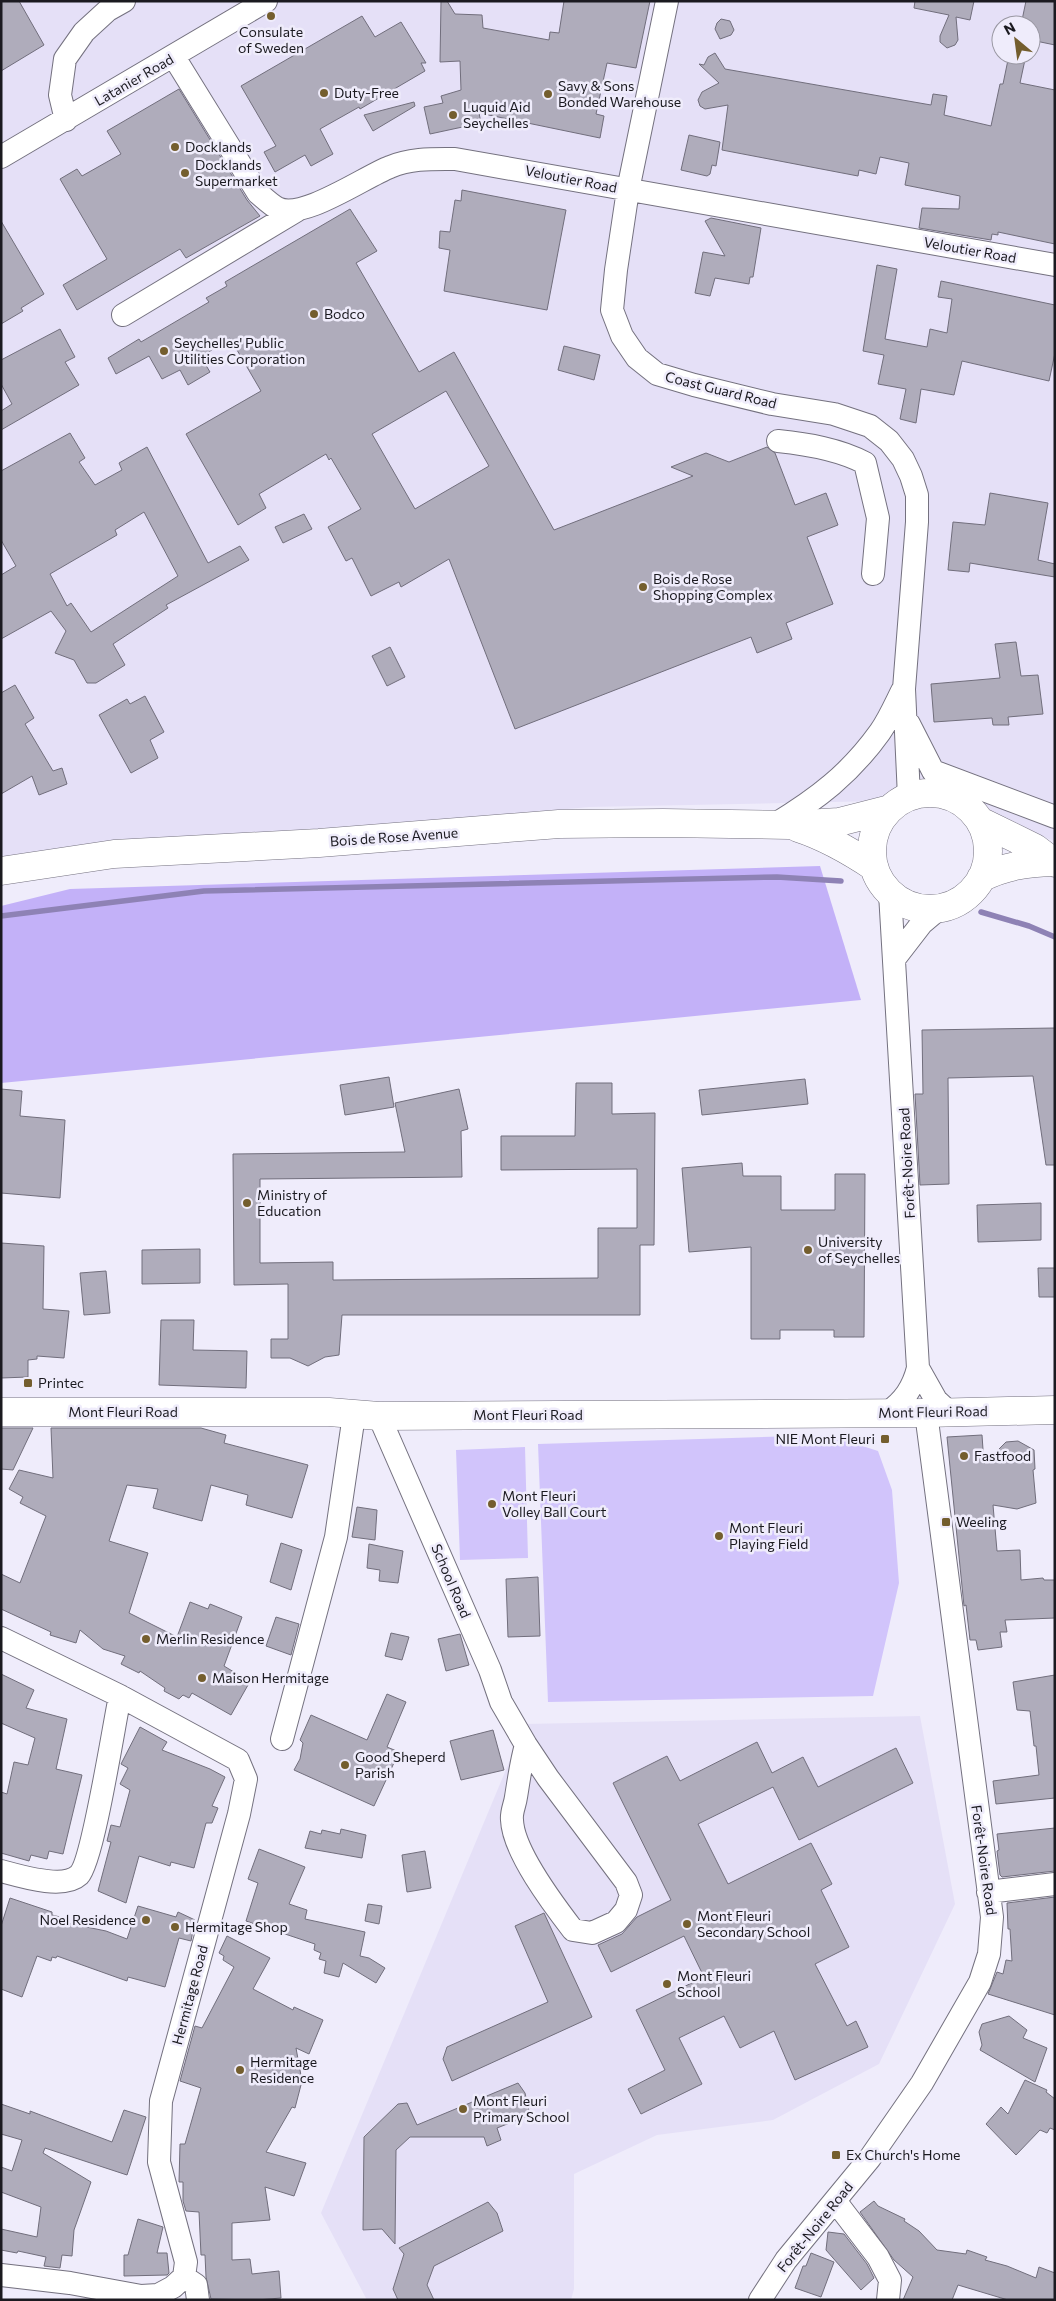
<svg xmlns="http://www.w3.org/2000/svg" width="1056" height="2301" font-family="Commissioner,sans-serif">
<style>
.built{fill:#e5e0f7;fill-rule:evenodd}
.green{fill:#d1c4fb}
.forest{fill:#c3b1f8}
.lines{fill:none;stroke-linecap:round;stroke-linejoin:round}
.stream{stroke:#8e82b5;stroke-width:5.5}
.building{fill:#afacbb;stroke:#716e7c;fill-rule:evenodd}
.minor-casing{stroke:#74717f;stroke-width:24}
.major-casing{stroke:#74717f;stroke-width:29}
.minor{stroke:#fff;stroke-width:22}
.major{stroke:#fff;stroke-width:28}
.poi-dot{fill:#745e2e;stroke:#efecfb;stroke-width:2}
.labels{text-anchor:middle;stroke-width:5;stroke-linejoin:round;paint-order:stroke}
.poi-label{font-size:14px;fill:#1b1a20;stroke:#efecfb;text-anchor:start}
.street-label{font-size:14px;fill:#1b1a20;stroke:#efecfb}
</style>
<rect width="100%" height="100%" fill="#efecfb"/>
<path class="built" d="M1,1h1054v840l-128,-41 -338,7 -271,25 -317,26zM1001,25h30v30h-30z
M920,1716l35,188 -76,160 -106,56 -116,15 -83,39v115l-3,11h-204l-46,-87 204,-489z"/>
<path class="green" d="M828,1435l50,16 14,39 7,93 -26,113 -325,6 -10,-258z
M525,1447l3,111 -68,2 -4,-110z"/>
<path class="forest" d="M820,866l41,134 -860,83v-177l69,-17z"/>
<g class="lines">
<path class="stream" d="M981,912l48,14 26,11
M1,916l203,-25 573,-14 64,4"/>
</g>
<path class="building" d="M1,1h18l25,44 -43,26z
M441,1h6l8,13 27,1 1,13 66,12 1,-8 9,1 5,-32h86l-14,67 -29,-5 -11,51 8,2 -4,22 -121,-25 2,10 -51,11 -6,-27 19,-4 -2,-7 20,-6 -1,-29 -20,1z
M915,1h59l-4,19 -14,-3 2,23 -3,5 -8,3 -7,-6v-6l9,-21 -35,-7z
M1026,1h29v44l-24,-5v-15h-10z
M362,16l13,21 26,-15 25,41h-5l4,8 -65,38 -1,-2 -39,22 13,25 -22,12 -6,-11 -30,17 -11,-20 12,-6 -35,-60z
M721,19l9,2 4,9 -3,5 -11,4 -5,-10 2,-6z
M715,53l10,16 206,36 2,-11 14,2 -3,19 47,11 9,-42h3l6,-29h17l-6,28 35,7v154l-57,-12v3l-6,-1 -1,6 -72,-12 3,-20 37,1 1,-13 -55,-11 4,-22 -29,-6 -4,17 -17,-4 -1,6 -136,-26 6,-45 -23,4 -5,-3 -2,-6 4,-8 17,-9 -20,-19 5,1 4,-8z
M179,89l68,111 13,16 -74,42 -6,-9 -103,61 -14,-25 44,-26 -47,-80 17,-10 5,7 39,-22 -14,-23z
M414,102l1,4 -42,25 -9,-16z
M689,135l31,7 -4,24 -4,-1 -2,9 -3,2 -26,-6z
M462,190l104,20 -19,100 -103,-19 6,-41 -11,-2 1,-17 10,1 5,-32 6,1z
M350,209l27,42 -21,12 63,109 35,-20 100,178 139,-54 -22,-9 35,-14 23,9 38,-15 8,6 20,52 31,-12 12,32 -31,12 26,67 -47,19 6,16 -35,14 -6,-16 -236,92 -66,-170 -48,28 -2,-5 -28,14 -19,-38 -6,3 -18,-34 33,-18 -30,-51 -2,2 -3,-6 -67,40 7,14 -28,17 -52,-91 75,-43 -31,-53 -29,19 9,15 -22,13 -8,-15 -18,9 -13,-23 -33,18 -8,-16 31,-19 2,3 68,-40 -3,-4 21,-12 -2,-4zM446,391l43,75 -74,43 -43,-75z
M711,218l50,10 -8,49h-3l-1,7 -34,-6 -5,18 -15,-3 8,-41 22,4 -20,-35z
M1,221l43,73 -23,14 2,3 -22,13z
M877,265l20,4 -12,70 42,8 3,-18 17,4 5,-34 -14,-2 3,-16 114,24v48l-6,28 -87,-20 -8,34 -33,-6 -5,34 -16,-4 6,-30 -28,-5 6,-29 -21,-4z
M60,329l15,28 -10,5 14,23 -78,45v-19l11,-7 -11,-20v-24z
M564,346l36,9 -6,25 -36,-10z
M70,433l15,25 -6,4 16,23 27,-15 -3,-7 28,-16 61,116 32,-17 9,14 -83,45 2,3 -55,36 12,21 -29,18h-9l-13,-23 -19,-7 11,-22 -15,-20 -50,28v-64l15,-9 -15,-26v-69zM144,512l34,64 -87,56 -20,-29 -4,3 -17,-32 67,-39 -2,-5z
M990,493l58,10 -10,57 17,4v13l-85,-14 -1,9 -21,-2 5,-48 32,3z
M304,514l8,15 -29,14 -8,-16z
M1016,642l5,34 17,-1 5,39 -35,3 1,8h-16l-1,-7 -58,4 -3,-38 69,-6 -5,-34z
M390,647l15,30 -18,9 -15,-30z
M15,685l19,33 -9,6 28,47 9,-3 5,16 -28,11 -7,-19 -31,18v-101z
M145,696l19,36 -14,8 8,18 -27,15 -32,-58 28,-16 3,5z
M1055,1028v137h-9l-13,-89 -85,2 1,106 -29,1 -5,-91h8l-1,-64z
M389,1077l5,30 -49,8 -5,-30z
M805,1079l3,25 -106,11 -3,-25z
M576,1083h36v31l43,-1 -1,132h-14v70h-298l-3,40 -14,2 -17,9 -18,-8h-19v-19h17v-55l-54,1 -1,-131 172,-2 -10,-49 64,-14 9,40 -7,2 1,46 -202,2v84l73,-1v18l265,-2v-50h39v-59l-136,1v-34h74z
M1,1089l21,2 -2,25 45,4 -5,78 -59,-5z
M742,1163l1,13h38v34h54v-36h30l-1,163h-30v-7h-54v9h-29v-92l-62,5 -7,-84z
M1041,1203v37l-63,2 -1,-37z
M1,1243l43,3 -1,63 26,2 -5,47 -27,-2v3l-9,1v17l-27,1z
M200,1249v34l-58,1v-34z
M1038,1268h17v29h-16z
M106,1271l4,42 -26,2 -4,-42z
M161,1320h33l-1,30 54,1 -1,37 -87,-3z
M1,1428h32l-20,42 -12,-1z
M51,1428h150l25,7 -2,8 84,22 -16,53 -46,-13 2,-10 -37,-10 -9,36 -49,-13 5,-19 -31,-4 -18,56 39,12 -19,60 48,24 13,-35 18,7 2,-5 32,13 -18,49 18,11 -2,3 8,5 -17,30 -39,-22 -3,5 -6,-3 -4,4 -15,-8 1,-3 -25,-17 -1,2 -18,-9 4,-8 -22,-7 -23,-19 -4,13 -26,-8 1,-3 -50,-23v-35l19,9 26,-67 -26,-13 3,-6 -14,-8 10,-19 34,8z
M982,1435l2,29 22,-22 12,-1 16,9 1,19 -2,1 3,33 -19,6 -24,-4 4,46 23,-1 1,30 22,-2 1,2h11v38l-50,2 2,12h-7l2,15 -24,3 -2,-10h-6l-4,-35 -2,1 -17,-169z
M357,1507l20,3 -2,30 -23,-3z
M281,1543l21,7 -11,40 -21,-8z
M369,1544l34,7 -5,32 -19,-2 1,-11 -13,-2z
M538,1577l2,59 -32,1 -2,-58z
M276,1617l23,7 -8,31 -25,-9z
M391,1633l18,4 -7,23 -17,-4z
M460,1634l9,31 -23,6 -8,-32z
M1,1674l33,16 -8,18 41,11 -11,50 26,6 -19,79 -14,-3 -2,8 -16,-4 -2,6 -28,-8v-61l6,2 7,-32 14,3 7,-27 -34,-15z
M1055,1675v123l-59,6 -3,-23 46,-6 -3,-29h-2l-4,-35 -13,-1 -4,-28z
M387,1694l19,8 -19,45 12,5 -25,54 -80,-36 6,-11 3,-16 -3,-3 11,-25 56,25z
M140,1727l27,15 -5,8 48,19 15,8 -13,29 6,2 -6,15h-6l-12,45 -23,-6 -1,4 -31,-10 -13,47 -28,-12 13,-49 -4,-1 4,-16 9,2 10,-37 -10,-6 8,-16 -7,-4z
M493,1730l11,40 -43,10 -11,-39z
M757,1742l15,31 31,-16 15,30 78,-39 17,35 -114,57 -26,-53 -75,37 30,60 83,-41 21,41 -11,6 28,57 -34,17 32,62 9,-5 12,26 -73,33 -21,-49 -34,17 -16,-32 -45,22 23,46 -61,30 -13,-25 37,-19 -29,-60 68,-33 -20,-41 -73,36 -13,-27 24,-11 15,-17 34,-17 -58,-117 54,-27 13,25z
M1055,1828v43l-53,6 -2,-2 -3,-24 2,-1 -2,-16z
M341,1829l25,6 -4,23 -57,-10 5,-17 11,3 1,-4 18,4z
M259,1849l46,18 -16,37 18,6 -2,9 60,13 -5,24 9,2 16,10 -9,15 -33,-20 -4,14 -15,-4 2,-12 -7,-2 2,-6 -7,-3 1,-6 -69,-23 12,-38 -10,-4z
M425,1851l6,37 -24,4 -5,-37z
M1055,1897v118l-67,-21 9,-22 6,2 3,-14 6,1 -2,-32h-2l-1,-26z
M10,1898l42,14v3l16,4 -1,4 39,8 21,8 11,-33 38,11 2,-5 17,8 -4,21 -12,-3 -14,49 -37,-10 -1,4 -70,-25 -1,2 -4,-1 -1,4 -14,-5 -15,41 -21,-8v-63z
M368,1904l14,2 -3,18 -14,-3z
M544,1913l48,104 -140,64 -9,-22 4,-12 101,-45 -33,-76z
M227,1936l43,22 -17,31 40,21 1,-3 29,13 -14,34 -13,-6 6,33 -7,27 -3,-1 -26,45 40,11 -12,33 -29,-9 5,33 -38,3v37l18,-1 2,15 27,-3 2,27 -24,2 -46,-1 -5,-22 -1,-22h-4l-2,-43 -13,-1 -3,-10v-19h-4l1,-38h5l16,-56 -21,-7 15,-55 7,2 32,-61 -11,-7 1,-4 -5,-3z
M1009,2016l18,14 -4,8 24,10 -12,34 -55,-32 2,-5 -3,-13 3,-8z
M1025,2080l22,10 -1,2 9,7v31l-5,-2 -3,5 -7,-3 -24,25 -30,-31 15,-17 7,7z
M518,2083l7,10 5,22 -33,13 4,12 -14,6 -3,-9h-74l-14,13 -1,94 -13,-15 -19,1 1,-93 34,-33 9,-1 10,22z
M1,2104l29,10v-3l82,31 12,-32 22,7 -19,58 -82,-27 -2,5 48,29 -17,48 -2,26 -10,-1 -2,13 -16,-2 2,-9 -28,-6 -1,2 -16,-3v-21l36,8 4,-30 -40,-15v-25l11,4 10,-31 -21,-6z
M874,2201l4,5 27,13 -1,2 15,10 18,19 29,4 1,-4 20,7 -2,3 22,6 29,12 3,-11 16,6v27h-47l-50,-15 -6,15h-49l10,-23 -19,-17 -34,-48z
M488,2202l9,11 6,18 -69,35 -7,19 7,15h-36l-5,-11 11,-35 -5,-6z
M138,2219l25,8 -6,26h10l2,20 -2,2 -43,1v-21h4z
M828,2232l16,2 23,30 7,14 -13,12 -35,-40z
M811,2253l23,9 -13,35 -26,-9 8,-22h3z"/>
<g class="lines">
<g class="minor-casing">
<path id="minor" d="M667,1l-39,189 -12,80 -4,40 10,26 15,22 20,16 37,11 78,19 62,10 36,12 19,15 14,18 8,17 6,19v27l-13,167 5,108
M174,57l84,136c6,5 12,11 19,15 25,13 87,-31 113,-41 21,-9 43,-8 65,-8l600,106
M66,120l-6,-25 5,-36 19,-27 24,-22 16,-9
M1,157l265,-156
M123,315l173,-104
M778,441c29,3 61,8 87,22l13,55 -5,56
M909,724l24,47 24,28
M933,771l122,46
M774,825c43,-26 76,-51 106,-93 9,-13 15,-27 22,-41
M895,958l27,-35 19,-16
M918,1368l18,32 13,12
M887,1413c17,-12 26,-25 31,-45l-28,-475
M379,1416l111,254 11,32 25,43 22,33 78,104 5,13 -5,15 -10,12 -24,11 -19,-3c-20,-26 -60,-79 -61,-110 -1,-8 3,-15 4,-23 3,-18 5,-35 10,-52
M1,1638l119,58 118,64 8,19 -7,35 -78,287 -2,61 27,100 -2,15 -11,10 -15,8 -17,1 -71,-13 -69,-8
M282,1739l54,-202 18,-122
M1,1871c19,5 62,19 78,4 14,-14 35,-151 41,-179
M988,1892l67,-8
M836,2202l42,55 12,23 -2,20
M184,2277l12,8 2,15
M760,2300l26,-40 84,-102 52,-75 58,-101 9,-28 3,-37 -66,-504"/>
</g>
<g class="major-casing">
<path id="major" d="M872 851a58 58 0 1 1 116 0a58 58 0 1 1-116 0Z
M980,821l55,27 20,15
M798,828c28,9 52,23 76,39
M1,871l113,-17 205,-11 240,-19 104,-1 126,2 50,-3 51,-13
M981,878c24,-12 45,-15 72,-16
M1,1412h328l50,4 547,-3 129,-3"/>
</g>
<use href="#minor" class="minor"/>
<use href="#major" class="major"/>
</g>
<g class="poi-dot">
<circle cx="271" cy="16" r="5"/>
<circle cx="324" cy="93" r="5"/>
<circle cx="548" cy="94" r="5"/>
<circle cx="453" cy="115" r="5"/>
<circle cx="175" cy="147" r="5"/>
<circle cx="185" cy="173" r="5"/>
<circle cx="314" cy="314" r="5"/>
<circle cx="164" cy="351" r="5"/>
<circle cx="643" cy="587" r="5"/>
<circle cx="247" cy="1203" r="5"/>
<circle cx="808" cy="1250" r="5"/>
<rect x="23" y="1378" width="10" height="10" rx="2.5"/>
<rect x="880" y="1434" width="10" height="10" rx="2.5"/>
<circle cx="964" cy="1456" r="5"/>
<circle cx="492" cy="1504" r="5"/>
<rect x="941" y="1517" width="10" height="10" rx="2.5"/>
<circle cx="719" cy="1536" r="5"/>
<circle cx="146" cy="1639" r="5"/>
<circle cx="202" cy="1678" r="5"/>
<circle cx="345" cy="1765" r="5"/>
<circle cx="146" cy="1920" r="5"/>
<circle cx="687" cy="1924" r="5"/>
<circle cx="175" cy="1927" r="5"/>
<circle cx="667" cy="1984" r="5"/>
<circle cx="240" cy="2070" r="5"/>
<circle cx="463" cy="2109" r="5"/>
<rect x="831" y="2150" width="10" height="10" rx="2.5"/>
</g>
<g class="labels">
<g class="poi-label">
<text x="271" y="37" text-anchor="middle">Consulate<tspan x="271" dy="16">of Sweden</tspan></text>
<text x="558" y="91">Savy &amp; Sons<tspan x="558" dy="16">Bonded Warehouse</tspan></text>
<text x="334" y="98">Duty-Free</text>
<text x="463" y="112">Luquid Aid<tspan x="463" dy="16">Seychelles</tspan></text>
<text x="185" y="152">Docklands</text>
<text x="195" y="170">Docklands<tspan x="195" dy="16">Supermarket</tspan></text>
<text x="324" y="319">Bodco</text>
<text x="174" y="348">Seychelles' Public<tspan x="174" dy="16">Utilities Corporation</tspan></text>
<text x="653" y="584">Bois de Rose<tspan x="653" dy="16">Shopping Complex</tspan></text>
<text x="257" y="1200">Ministry of<tspan x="257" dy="16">Education</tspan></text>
<text x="818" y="1247">University<tspan x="818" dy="16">of Seychelles</tspan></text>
<text x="38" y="1388">Printec</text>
<text x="875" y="1444" text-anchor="end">NIE Mont Fleuri</text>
<text x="974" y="1461">Fastfood</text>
<text x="502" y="1501">Mont Fleuri<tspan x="502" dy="16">Volley Ball Court</tspan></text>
<text x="956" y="1527">Weeling</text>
<text x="729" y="1533">Mont Fleuri<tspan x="729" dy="16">Playing Field</tspan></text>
<text x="156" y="1644">Merlin Residence</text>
<text x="212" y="1683">Maison Hermitage</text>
<text x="355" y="1762">Good Sheperd<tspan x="355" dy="16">Parish</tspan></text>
<text x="697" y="1921">Mont Fleuri<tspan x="697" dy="16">Secondary School</tspan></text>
<text x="136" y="1925" text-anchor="end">Noel Residence</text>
<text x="185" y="1932">Hermitage Shop</text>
<text x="677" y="1981">Mont Fleuri<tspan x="677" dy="16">School</tspan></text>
<text x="250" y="2067">Hermitage<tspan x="250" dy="16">Residence</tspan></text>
<text x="473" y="2106">Mont Fleuri<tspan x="473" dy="16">Primary School</tspan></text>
<text x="846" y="2160">Ex Church's Home</text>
</g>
<g class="street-label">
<text transform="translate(134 80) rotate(-30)" y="5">Latanier Road</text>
<text transform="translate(571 179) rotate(11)" y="5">Veloutier Road</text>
<text transform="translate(970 250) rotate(10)" y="5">Veloutier Road</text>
<text transform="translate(721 390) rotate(14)" y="5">Coast Guard Road</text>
<text transform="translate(394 837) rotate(-4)" y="5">Bois de Rose Avenue</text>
<text transform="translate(907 1163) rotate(-93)" y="5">Forêt-Noire Road</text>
<text x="123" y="1417">Mont Fleuri Road</text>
<text transform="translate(933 1412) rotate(-1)" y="5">Mont Fleuri Road</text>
<text x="528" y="1420">Mont Fleuri Road</text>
<text transform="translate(451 1581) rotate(67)" y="5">School Road</text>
<text transform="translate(984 1860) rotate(82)" y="5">Forêt-Noire Road</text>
<text transform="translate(190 1995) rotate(-75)" y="5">Hermitage Road</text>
<text transform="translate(815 2227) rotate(-51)" y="5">Forêt-Noire Road</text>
</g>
</g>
<rect width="1056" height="2301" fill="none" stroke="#1b1a20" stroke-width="5"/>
<g transform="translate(1016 40) rotate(331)"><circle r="24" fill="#efecfb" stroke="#9a98a3"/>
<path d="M0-4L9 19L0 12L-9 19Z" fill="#745e2e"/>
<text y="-8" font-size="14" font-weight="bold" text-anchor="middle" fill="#1b1a20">N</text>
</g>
</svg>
